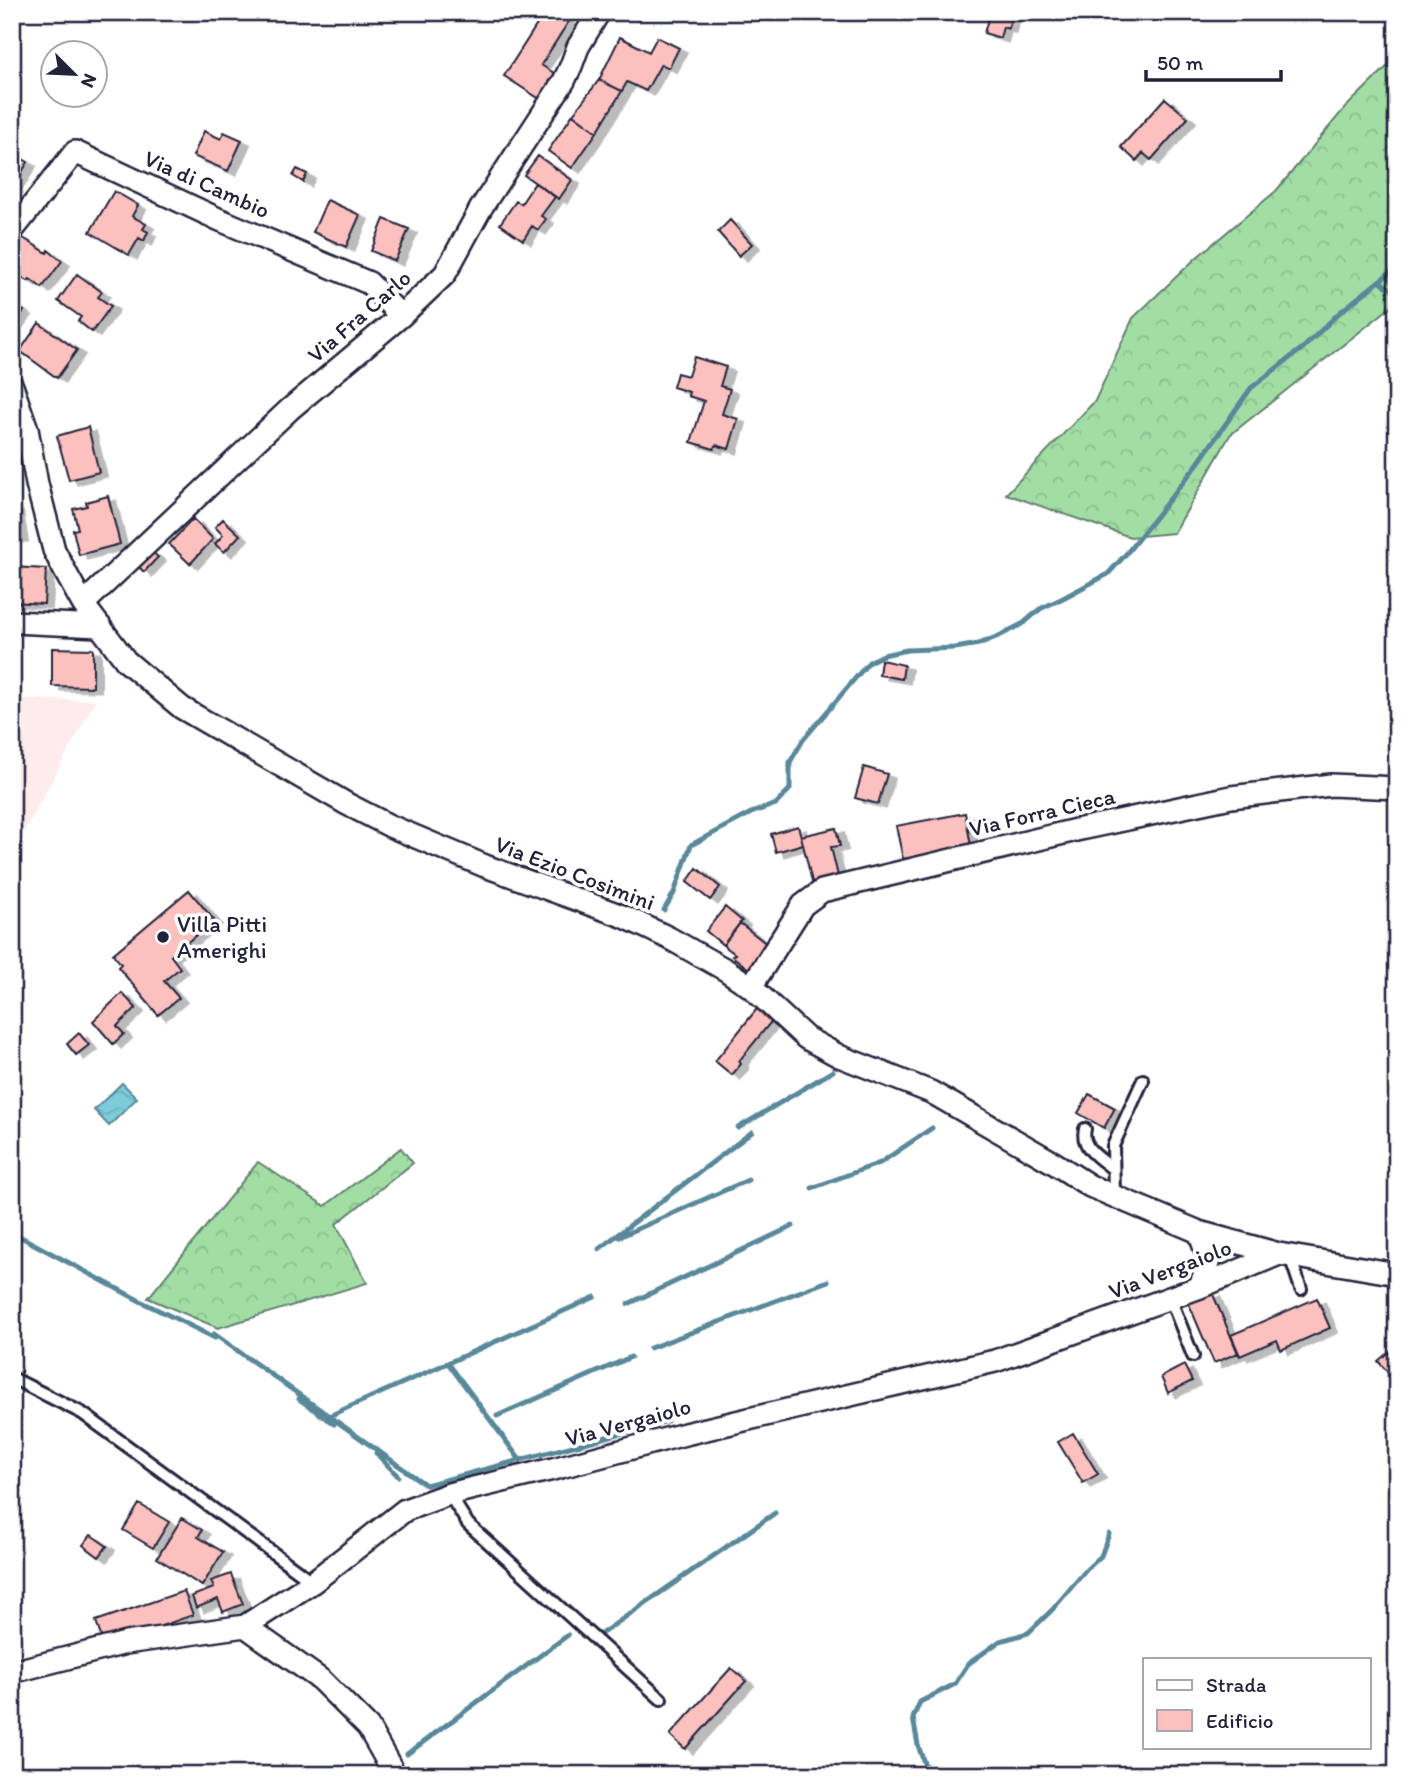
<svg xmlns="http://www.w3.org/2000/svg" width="1409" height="1787" font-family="Itim,sans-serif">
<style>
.built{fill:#feecec}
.forest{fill:url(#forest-crowns);stroke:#628070;stroke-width:2}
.water{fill:url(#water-waves);stroke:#59889a;stroke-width:2}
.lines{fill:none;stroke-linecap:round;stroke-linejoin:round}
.stream{stroke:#59889a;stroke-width:5}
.building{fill:#fcc0be;stroke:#22223b;stroke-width:2;filter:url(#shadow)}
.service-casing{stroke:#22223b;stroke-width:16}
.minor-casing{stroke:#22223b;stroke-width:26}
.service{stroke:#fff;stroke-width:10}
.minor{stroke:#fff;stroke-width:21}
.poi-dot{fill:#22223b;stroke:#fff;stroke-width:2.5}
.labels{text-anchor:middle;stroke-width:7;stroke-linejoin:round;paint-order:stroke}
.street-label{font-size:23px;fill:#22223b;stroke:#fff}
.poi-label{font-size:23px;fill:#22223b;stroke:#fff;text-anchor:start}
</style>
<defs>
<pattern id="forest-crowns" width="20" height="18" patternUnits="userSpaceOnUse" patternTransform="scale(1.75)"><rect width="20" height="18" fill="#a2dea4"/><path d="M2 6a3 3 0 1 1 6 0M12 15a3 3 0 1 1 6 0" fill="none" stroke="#8bbe8e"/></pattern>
<pattern id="water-waves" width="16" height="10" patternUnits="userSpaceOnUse" patternTransform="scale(1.75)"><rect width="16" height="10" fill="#7dccda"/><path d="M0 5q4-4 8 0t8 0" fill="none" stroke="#6cafbc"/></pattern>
<filter id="shadow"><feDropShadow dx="8" dy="4.5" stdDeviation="0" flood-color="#0004"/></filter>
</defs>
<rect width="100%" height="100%" fill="#fff"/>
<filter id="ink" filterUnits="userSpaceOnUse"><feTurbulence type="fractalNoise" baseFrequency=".0143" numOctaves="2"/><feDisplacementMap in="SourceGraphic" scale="14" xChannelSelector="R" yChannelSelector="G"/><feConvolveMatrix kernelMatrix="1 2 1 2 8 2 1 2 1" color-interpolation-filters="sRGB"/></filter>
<g filter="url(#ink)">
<path class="built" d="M12,699l84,1 -84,154z"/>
<path class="forest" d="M1397,57v245l-167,133 -56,98 -44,4 -124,-43 89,-93 38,-83 63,-60 80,-67 68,-82z
M401,1148l12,15 -77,61 31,59 -149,45 -70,-30 110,-136 67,44z"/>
<path class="water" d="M122,1083l15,15 -28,28 -15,-16z"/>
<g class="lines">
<path class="stream" d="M1379,281l18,12
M664,910l10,-17 17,-48 60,-32 25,-9 14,-15v-27l13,-22 66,-78 14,-7 24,-5 48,-2 24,-4 22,-9 23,-12 16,-14 23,-11 45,-24 18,-20 70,-88 55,-78 53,-41 35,-34 58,-46
M738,1128l95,-57
M812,1188l68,-25 52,-35
M12,1230l9,7 121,65 73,36
M619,1237l129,-57
M599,1249l153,-117
M628,1304l165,-78
M214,1334l212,151 241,-64
M650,1348l178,-67
M448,1363l72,97
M299,1399l35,25
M329,1416l266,-119
M497,1416l134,-59
M376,1453l22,23
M598,1636l177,-123
M407,1754l161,-119
M928,1775l-10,-30 -5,-27 7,-16 35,-18 13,-20 32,-23 28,-8 24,-23 35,-41 14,-13 8,-22"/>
</g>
<path class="building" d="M545,12h9l15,9 -28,44 18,11 -16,25 -39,-25z
M990,12h23l-5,17 -5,-2 -3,11 -16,-5z
M620,37l29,15 8,-15 22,11 -10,20 -8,-4 -15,27 -19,-9 -5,9 -23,-11z
M599,80l23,11 -25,41 -24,-18z
M1165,98l23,20 -37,42 -8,-7 -7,8 -15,-14z
M573,114l24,18 -25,36 -24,-17z
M204,131l17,8 3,-7 18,8 -14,31 -35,-15z
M12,153l16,9 -16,26z
M538,156l34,24 -13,19 -35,-24z
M297,169l10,5 -4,8 -10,-6z
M535,183l20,14 -14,19 5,3 -8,11 -6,-4 -9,14 -23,-16 16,-23 5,3z
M114,191l24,14 -6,11 14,8 -3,5 5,3 -4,9 -5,-3 -10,17 -39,-23z
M327,200l33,15 -14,32 -33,-15z
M384,219l25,10 -14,32 -24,-10z
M730,220l22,24 -13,12 -21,-24z
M20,236l27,17 1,-3 14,11 -20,27 -12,-9 -2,2 -16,-9v-24z
M77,274l25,18 -4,5 13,9 -19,26 -14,-11 3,-4 -23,-16z
M12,303l12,8 -12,15z
M39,323l38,27 -20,28 -37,-27z
M694,357l32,10 -6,19 10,3 -8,25 16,5 -9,30 -13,-4 -2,4 -23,-7 13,-41 -16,-5 1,-4 -16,-5 4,-14 11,3z
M88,427l11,45 -30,8 -12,-44z
M108,496l12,48 -41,11 -6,-25 5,-1 -5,-20 14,-3 -1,-4z
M15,507l5,30 -8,1v-30z
M193,519l20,20 -23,25 -21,-20z
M223,519l17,16 -16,17 -9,-8 8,-9 -8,-8z
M152,552l6,5 -14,15 -6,-6z
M12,567l34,2 -2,35 -32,-2z
M52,648l41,1v38l-41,-1z
M881,660l23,5 -2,14 -23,-4z
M864,767l23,7 -9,30 -23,-6z
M965,813l6,33 -68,13 -7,-33z
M798,826l5,18 -27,8 -5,-18z
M836,828l4,18 -9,1 7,29 -26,6 -11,-46z
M697,868l23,19 -10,13 -23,-18z
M189,890l25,30 -43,36 9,12 -16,13 15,17 -21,17 -40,-48 3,-3 -8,-10z
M725,907l17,14 -19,24 -17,-14z
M740,923l28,22 -19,24 -17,-13 3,-2 -12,-9z
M122,993l14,15 -19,18 7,8 -11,10 -20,-23z
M760,1005l15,12 -36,44 2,3 -9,11 -17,-14z
M79,1033l10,12 -13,10 -9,-11z
M1089,1094l26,14 -11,20 -26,-15z
M1212,1292l26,61 -24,10 -26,-61z
M1317,1298l13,30 -49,22 -4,-10 -37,16 -9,-21z
M1397,1345v38l-19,-22z
M1184,1365l8,16 -24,12 -7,-16z
M1073,1433l25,41 -15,9 -25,-41z
M139,1504l30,18 -16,26 -30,-18z
M182,1518l20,12 -4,7 25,15 -21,34 -45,-28z
M91,1535l16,11 -8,11 -16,-12z
M231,1574l12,30 -20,8 -5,-13 -22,9 -4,-12 22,-8 -3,-7z
M184,1591l9,24 -89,31 -8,-25z
M731,1668l15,13 -61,68 -15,-14z"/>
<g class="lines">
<g class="service-casing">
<path id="service" d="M1085,1129c-5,19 15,29 28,40
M1114,1196l-1,-50 30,-66
M1290,1256l11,33
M1170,1298l23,58
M12,1378l70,35 231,169
M449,1494l19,30 193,175"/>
</g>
<g class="minor-casing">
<path id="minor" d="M12,231l63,-79 143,67 151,64 32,33
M12,386l15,43 10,55 17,66 14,27 15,27 43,57 56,47 165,96 43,22 95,40 140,51 44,21 57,32 25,17 55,51 33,18 92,36 123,71 36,23 109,46 80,22 118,20
M83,604l207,-195 111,-93 44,-42 36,-66 83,-127 7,-15 7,-19 21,-35
M12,622l88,4
M751,987l52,-82 19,-14 254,-61 155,-33 100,-12 66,3
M1199,1232l10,28 -9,27
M245,1626l76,54 47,47 27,48
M12,1672l114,-29 119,-17 68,-44 92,-72 44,-16 104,-25 132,-35 310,-73 205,-74 79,-33"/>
</g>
<use href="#service" class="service"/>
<use href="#minor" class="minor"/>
</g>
</g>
<circle class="poi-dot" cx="163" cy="937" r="7"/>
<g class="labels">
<g class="street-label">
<text transform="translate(207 184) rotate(24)" y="8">Via di Cambio</text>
<text transform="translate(359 316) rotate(-41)" y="8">Via Fra Carlo</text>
<text transform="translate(1042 812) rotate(-13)" y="8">Via Forra Cieca</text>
<text transform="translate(575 873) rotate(21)" y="8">Via Ezio Cosimini</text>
<text transform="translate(1170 1269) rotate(-21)" y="8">Via Vergaiolo</text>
<text transform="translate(628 1422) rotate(-15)" y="8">Via Vergaiolo</text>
</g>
<g class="poi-label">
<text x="177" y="932">Villa Pitti<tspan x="177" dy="26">Amerighi</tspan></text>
</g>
</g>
<rect width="1409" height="1787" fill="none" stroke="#fff" stroke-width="42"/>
<rect x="21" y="21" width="1367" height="1745" fill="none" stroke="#22223b" stroke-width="2.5" filter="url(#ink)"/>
<rect x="1143" y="1658" width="228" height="91" fill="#ffffff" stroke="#a7a7b1" stroke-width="2"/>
<rect x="1157" y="1680" width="35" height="10" fill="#ffffff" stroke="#a7a7b1" stroke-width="2"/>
<text x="1206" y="1692" font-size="21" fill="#22223b">Strada</text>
<rect x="1157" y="1710" width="35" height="21" fill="#fcc0be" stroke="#a7a7b1" stroke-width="2"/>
<text x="1206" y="1728" font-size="21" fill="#22223b">Edificio</text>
<g transform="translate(74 74) rotate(114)"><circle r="33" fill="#ffffff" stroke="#a7a7b1" stroke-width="2"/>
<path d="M0-5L12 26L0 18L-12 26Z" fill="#22223b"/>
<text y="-10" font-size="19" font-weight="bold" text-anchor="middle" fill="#22223b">N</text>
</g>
<path d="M1146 70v10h135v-10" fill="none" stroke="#22223b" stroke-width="3.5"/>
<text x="1157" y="70" font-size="21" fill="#22223b" stroke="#ffffff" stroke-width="5" paint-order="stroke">50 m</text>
</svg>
